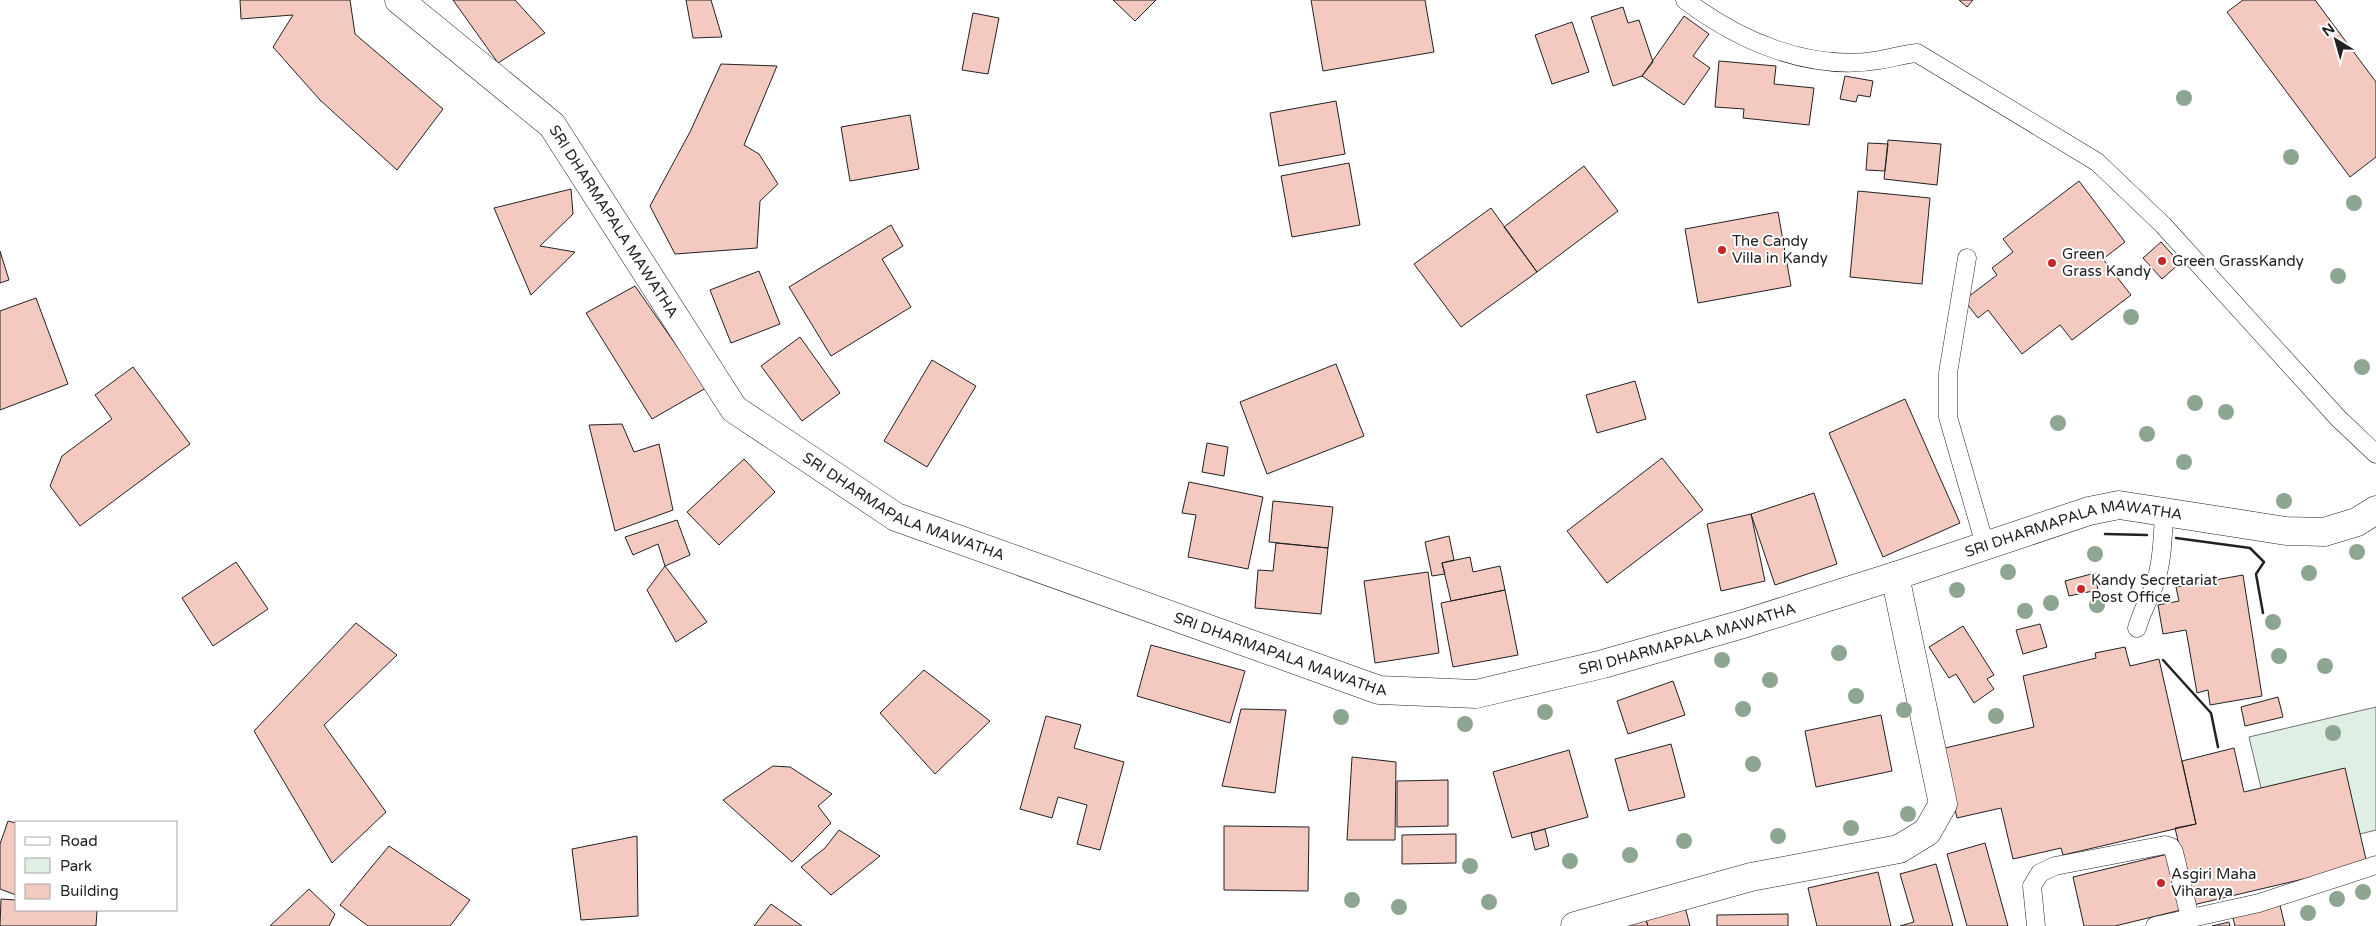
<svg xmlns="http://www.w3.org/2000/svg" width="2376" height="926" font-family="'Varela Round',sans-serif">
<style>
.green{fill:#e0efe3;stroke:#6f6f6f}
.building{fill:#f3c9c0;stroke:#222}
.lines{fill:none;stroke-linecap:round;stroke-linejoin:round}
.lane-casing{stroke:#222;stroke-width:19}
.street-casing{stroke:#222;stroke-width:29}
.lane{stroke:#fff;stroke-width:18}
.street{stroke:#fff;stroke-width:28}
.wall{stroke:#222;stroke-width:2.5}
.tree{fill:#8da692}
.poi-dot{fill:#c62828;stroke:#fff;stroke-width:2}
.labels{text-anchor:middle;stroke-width:4;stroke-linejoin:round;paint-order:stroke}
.street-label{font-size:15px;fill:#222;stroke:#fff}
.poi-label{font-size:15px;fill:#222;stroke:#fff;text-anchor:start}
</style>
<rect width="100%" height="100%" fill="#fff"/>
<path class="green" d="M2376,707v123l-16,4 -99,-46 -12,-51z"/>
<path class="building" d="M240,0h110l5,34 88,75 -46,61 -77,-70 -47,-53 20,-32 -52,4z
M453,0h62l30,33 -47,30z
M686,0h25l11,37 -29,1z
M1113,0h43l-21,21z
M1311,0h114l9,52 -111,19z
M1959,0h14l-6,7z
M2243,0h72l61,82v75l-26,20 -123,-165z
M1623,7l5,16 11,-3 14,42 -11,14 -29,10 -22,-69z
M973,13l26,5 -11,56 -26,-4z
M1684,16l25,18 -16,22 17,12 -26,37 -42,-29z
M1572,22l17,50 -37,12 -17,-49z
M1719,61l57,5 -2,18 40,4 -5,37 -66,-7 1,-9 -29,-2z
M721,64l56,2 -33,79 15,9 19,30 -18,17 -3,47 -82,6 -25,-48 40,-74z
M1845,76l28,5 -3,16 -12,-2 -2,7 -16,-3z
M1336,101l9,53 -66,12 -9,-53z
M910,115l9,54 -69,12 -9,-54z
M1888,140l53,4 -4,41 -53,-6z
M1868,143l20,1 -3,27 -19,-1z
M1349,163l11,62 -68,12 -11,-61z
M1584,166l34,45 -81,61 -33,-45z
M2079,181l46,61 -22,17 28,36 -59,45 -12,-15 -38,29 -34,-44 -10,8 -14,-18 33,-25 -5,-7 21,-16 -10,-13z
M571,189l2,25 -33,32 35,6 -44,43 -37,-87z
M1858,191l72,7 -8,86 -72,-7z
M1491,208l46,64 -76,55 -47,-63z
M1778,212l13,74 -93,17 -13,-74z
M891,225l12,21 -21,13 29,48 -80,49 -42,-69z
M2161,242l19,21 -18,16 -19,-21z
M0,251l9,29 -9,3z
M759,271l21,53 -49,19 -21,-53z
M635,286l71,102 -54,31 -66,-106z
M36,298l32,86 -68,26v-99z
M800,337l40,56 -38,28 -41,-55z
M932,360l44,26 -49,81 -43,-26z
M1336,364l28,72 -97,38 -27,-72z
M133,367l57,77 -110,82 -30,-40 12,-30 50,-37 -17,-24z
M1635,381l11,38 -49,14 -11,-38z
M1905,399l55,124 -77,34 -54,-124z
M622,424l12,28 25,-8 14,66 -58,21 -26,-106z
M1207,443l21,4 -4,29 -22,-4z
M1662,458l41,52 -96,73 -40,-52z
M744,459l31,33 -56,53 -32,-33z
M1189,482l74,15 -15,72 -60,-12 8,-42 -14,-2z
M1814,493l23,71 -62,21 -24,-71z
M1273,501l60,6 -5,41 -59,-6z
M1751,514l14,67 -44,10 -14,-67z
M677,520l13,35 -25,11 -7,-22 -25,11 -8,-18z
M1449,536l5,24 -12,3 3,11 -13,2 -7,-34z
M1276,543l52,5 -7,66 -66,-6 3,-38 15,1z
M1470,557l3,15 27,-6 5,24 -54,11 -9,-38z
M236,562l32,47 -55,37 -31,-48z
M665,566l42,56 -31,20 -29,-52z
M1428,572l11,81 -64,10 -11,-82z
M2095,573l3,17 -29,6 -4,-15z
M2243,575l19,121 -52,9 -2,-15 -11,3 -11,-63 -23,4 -5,-29 21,-4 -3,-14z
M1505,590l13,65 -65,12 -12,-64z
M356,623l41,32 -73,70 62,87 -54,51 -78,-132z
M2040,624l7,23 -24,7 -7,-24z
M1963,626l31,49 -7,4 7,10 -20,14 -18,-29 -7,4 -20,-31z
M1151,645l94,26 -15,52 -93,-27z
M2125,647l5,19 29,-7 37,165 -133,31 -2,-7 -48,11 -12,-51 -44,10 -16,-69 93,-22 -11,-51 73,-18 -1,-5z
M924,670l66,51 -55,53 -55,-61z
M1673,681l12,34 -57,19 -11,-33z
M2278,697l5,20 -38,9 -4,-19z
M1241,709l45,1 -11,83 -53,-7z
M1881,715l11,56 -76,16 -11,-56z
M1046,716l35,9 -7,23 50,14 -24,88 -23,-6 10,-39 -29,-8 -6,21 -32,-9z
M1671,744l14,53 -56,14 -14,-52z
M2234,748l10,44 101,-24 22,96 -174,41 -18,-77 21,-4 -14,-63z
M1569,750l19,67 -76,21 -19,-66z
M1352,757l44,5 -1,78h-48z
M773,766l17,1 42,27 -14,12 13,17 -39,39 -69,-62z
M1448,780v46l-51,1v-46z
M8,821l8,2v72l-16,-6v-45z
M1224,826l85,1 -1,64 -84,-1z
M1545,829l4,17 -14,4 -4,-17z
M839,830l41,26 -49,39 -30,-28 24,-19z
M1456,834v29l-54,1v-29z
M637,836l1,80 -57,4 -9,-71z
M1985,843l23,83h-41l-20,-72z
M389,846l81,54 -20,26h-82l-28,-21z
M2168,854l13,56 -66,16h-31l-11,-49z
M1936,864l17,62h-53l14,-4 -14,-48z
M1878,872l13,54h-74l-9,-38z
M309,889l26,25 -6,12h-59z
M1,899l15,1v10h81l-1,16h-96z
M2279,901l6,25h-50l-3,-12z
M1684,903l6,23h-42l-4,-12z
M771,904l31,22h-48z
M1644,914l4,12h-42z
M1788,914v12h-71v-11z
M2229,922l1,4h-18z"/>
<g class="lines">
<g class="lane-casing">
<path id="lane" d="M1685,0c54,41 125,72 195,60 12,-2 24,-6 37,-7l180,109 66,63 175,193 38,36
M1967,258l-19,115v44l37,128
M2137,628c5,-18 15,-34 20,-51 6,-22 6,-45 7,-67
M2036,926l-4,-40 8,-13 15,-7 110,-21 6,2 3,5 16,66
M2155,926l104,-23 117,-38"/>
</g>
<g class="street-casing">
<g id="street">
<path id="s1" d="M399,0l153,125 182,284 162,108 483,173 97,4 127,-30 140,-40 152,-48 194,-65 30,-6 167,26 38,1 33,-10 19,-12"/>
<path d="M1575,926l176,-49 148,-28 28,-17 16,-28 -48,-228"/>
</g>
</g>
<use href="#lane" class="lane"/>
<use href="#street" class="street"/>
<path class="wall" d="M2105,534l42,1
M2176,538l74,10 14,14 -8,12 7,39
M2163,660l48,53 7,34"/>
</g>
<g class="tree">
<circle cx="2184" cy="98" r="8"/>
<circle cx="2291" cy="157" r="8"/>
<circle cx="2354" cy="203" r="8"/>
<circle cx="2338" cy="276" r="8"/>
<circle cx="2131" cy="317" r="8"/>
<circle cx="2362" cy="367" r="8"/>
<circle cx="2195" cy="403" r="8"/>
<circle cx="2226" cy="412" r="8"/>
<circle cx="2058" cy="423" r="8"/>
<circle cx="2147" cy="434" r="8"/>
<circle cx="2184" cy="462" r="8"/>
<circle cx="2284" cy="501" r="8"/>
<circle cx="2357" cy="552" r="8"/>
<circle cx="2095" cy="554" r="8"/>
<circle cx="2008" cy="572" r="8"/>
<circle cx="2309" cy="573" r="8"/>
<circle cx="1957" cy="590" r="8"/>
<circle cx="2051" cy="603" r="8"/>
<circle cx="2097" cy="605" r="8"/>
<circle cx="2025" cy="611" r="8"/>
<circle cx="2273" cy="622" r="8"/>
<circle cx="1839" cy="653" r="8"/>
<circle cx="2279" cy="656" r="8"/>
<circle cx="1722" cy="660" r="8"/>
<circle cx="2325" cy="666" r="8"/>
<circle cx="1770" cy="680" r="8"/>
<circle cx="1856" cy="696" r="8"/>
<circle cx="1743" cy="709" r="8"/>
<circle cx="1904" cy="710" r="8"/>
<circle cx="1545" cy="712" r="8"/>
<circle cx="1996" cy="716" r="8"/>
<circle cx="1341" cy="717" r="8"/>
<circle cx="1465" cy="724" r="8"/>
<circle cx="2333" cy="733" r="8"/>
<circle cx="1753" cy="764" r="8"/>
<circle cx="1908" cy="814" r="8"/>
<circle cx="1851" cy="828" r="8"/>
<circle cx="1778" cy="836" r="8"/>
<circle cx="1684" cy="841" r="8"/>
<circle cx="1630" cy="855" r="8"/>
<circle cx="1570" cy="861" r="8"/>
<circle cx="1470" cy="866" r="8"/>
<circle cx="2363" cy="892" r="8"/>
<circle cx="2337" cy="899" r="8"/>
<circle cx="1352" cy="900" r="8"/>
<circle cx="1489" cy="902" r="8"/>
<circle cx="1399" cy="907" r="8"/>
<circle cx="2308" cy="913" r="8"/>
</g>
<g class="poi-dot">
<circle cx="1722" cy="250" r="5"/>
<circle cx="2162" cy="261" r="5"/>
<circle cx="2052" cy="263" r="5"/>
<circle cx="2081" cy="589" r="5"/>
<circle cx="2161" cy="883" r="5"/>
</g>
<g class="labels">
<g class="street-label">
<text dy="5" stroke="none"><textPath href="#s1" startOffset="312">SRI DHARMAPALA MAWATHA</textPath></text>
<text dy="5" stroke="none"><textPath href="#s1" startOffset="732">SRI DHARMAPALA MAWATHA</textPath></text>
<text dy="5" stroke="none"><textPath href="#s1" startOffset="1962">SRI DHARMAPALA MAWATHA</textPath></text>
<text dy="5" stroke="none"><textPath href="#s1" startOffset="1558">SRI DHARMAPALA MAWATHA</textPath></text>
<text dy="5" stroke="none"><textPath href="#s1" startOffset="1138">SRI DHARMAPALA MAWATHA</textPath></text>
</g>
<g class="poi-label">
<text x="1732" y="246">The Candy<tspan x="1732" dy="17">Villa in Kandy</tspan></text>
<text x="2062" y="259">Green<tspan x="2062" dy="17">Grass Kandy</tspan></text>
<text x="2172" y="266">Green GrassKandy</text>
<text x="2091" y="585">Kandy Secretariat<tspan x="2091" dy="17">Post Office</tspan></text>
<text x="2171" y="879">Asgiri Maha<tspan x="2171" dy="17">Viharaya</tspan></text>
</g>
</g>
<rect x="15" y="821" width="162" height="90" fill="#ffffff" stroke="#a7a7a7"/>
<rect x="25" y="837" width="25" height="8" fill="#ffffff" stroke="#a7a7a7"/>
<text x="60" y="846" font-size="15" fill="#222222">Road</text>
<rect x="25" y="858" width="25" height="15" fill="#e0efe3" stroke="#a7a7a7"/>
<text x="60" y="871" font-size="15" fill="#222222">Park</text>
<rect x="25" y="884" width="25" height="15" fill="#f3c9c0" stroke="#a7a7a7"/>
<text x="60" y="896" font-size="15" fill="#222222">Building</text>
<g transform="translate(2336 40) rotate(323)" stroke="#ffffff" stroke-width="4" paint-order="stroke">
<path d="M0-4L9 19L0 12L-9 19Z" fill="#222222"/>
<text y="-8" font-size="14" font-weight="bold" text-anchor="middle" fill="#222222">N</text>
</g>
</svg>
